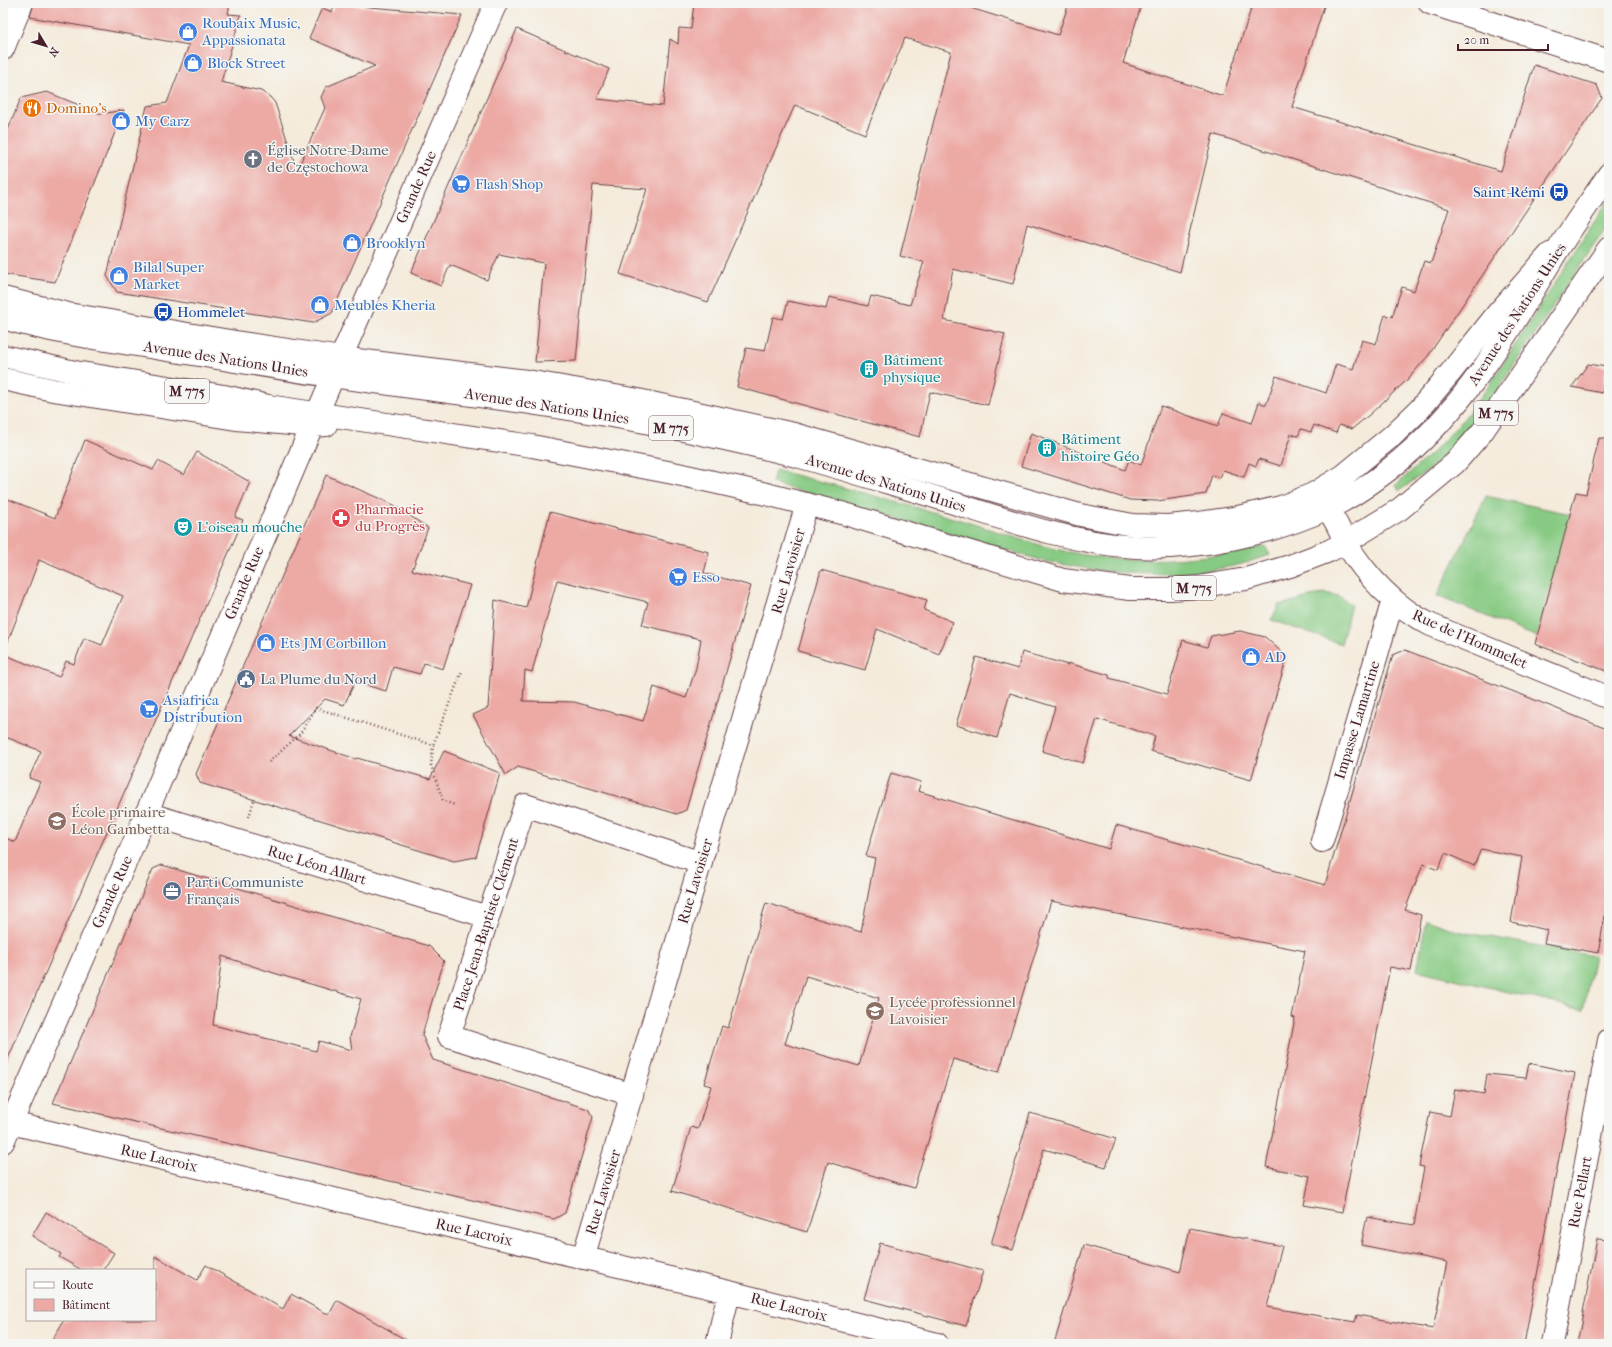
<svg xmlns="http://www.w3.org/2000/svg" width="1612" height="1347" font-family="'IM FELL French Canon',serif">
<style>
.grass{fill:#87ca83;stroke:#687457}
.building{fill:#eda9a4;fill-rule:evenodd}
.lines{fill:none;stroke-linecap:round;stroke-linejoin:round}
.minor-casing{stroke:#643e45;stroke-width:24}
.major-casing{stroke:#643e45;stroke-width:24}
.path{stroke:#643e45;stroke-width:2.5;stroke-dasharray:1 3;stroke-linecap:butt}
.minor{stroke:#fff;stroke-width:22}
.major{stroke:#fff;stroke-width:22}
.labels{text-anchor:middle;stroke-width:3;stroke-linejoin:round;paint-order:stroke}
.shield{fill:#f6f6f2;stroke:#7e6067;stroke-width:1}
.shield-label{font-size:14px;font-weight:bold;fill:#4a1f2b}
.shop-label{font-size:15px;fill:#366cbe;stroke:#f6f6f2;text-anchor:start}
.food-label{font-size:15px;fill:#c56008;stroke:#f6f6f2;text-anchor:start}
.worship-label{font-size:15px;fill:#5b616d;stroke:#f6f6f2;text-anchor:start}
.street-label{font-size:15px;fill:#4a1f2b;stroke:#f6f6f2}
.transit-label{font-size:15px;fill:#164399;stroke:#f6f6f2;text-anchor:end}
.culture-label{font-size:15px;fill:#0d838f;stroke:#f6f6f2;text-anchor:start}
.health-label{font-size:15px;fill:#be3a42;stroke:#f6f6f2;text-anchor:start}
.service-label{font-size:15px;fill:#4e5e75;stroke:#f6f6f2;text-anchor:start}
.education-label{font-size:15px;fill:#785e54;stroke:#f6f6f2;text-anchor:start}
</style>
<rect width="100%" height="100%" fill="#f6f6f2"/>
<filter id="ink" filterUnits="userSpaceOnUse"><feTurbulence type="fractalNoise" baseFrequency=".025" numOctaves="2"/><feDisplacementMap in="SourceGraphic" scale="8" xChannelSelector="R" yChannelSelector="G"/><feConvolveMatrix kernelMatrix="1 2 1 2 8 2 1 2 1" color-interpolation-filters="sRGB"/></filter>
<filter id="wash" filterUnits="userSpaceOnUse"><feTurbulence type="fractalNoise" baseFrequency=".012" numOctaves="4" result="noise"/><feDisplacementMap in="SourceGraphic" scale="16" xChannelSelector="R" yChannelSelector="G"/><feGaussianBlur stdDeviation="0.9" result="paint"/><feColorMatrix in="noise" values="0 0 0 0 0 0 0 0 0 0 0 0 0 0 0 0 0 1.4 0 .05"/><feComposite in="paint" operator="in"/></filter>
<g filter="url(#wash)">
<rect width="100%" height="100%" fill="#f4ebdb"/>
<path class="grass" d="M1609,199v24l-119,178 -30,38 -29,29 -32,23 -3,-6 37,-33 30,-32 27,-36z
M775,470c61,15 122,32 182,49 47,14 94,33 143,38 55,6 111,1 165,-11l5,9c-14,4 -28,10 -42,12 -62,13 -127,6 -188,-7l-268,-77z
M1486,496l85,18 -34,123 -100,-41z
M1325,593l14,3 12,9 -10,39 -70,-24 8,-15z
M1426,920l31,11 137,25 -11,54 -166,-40z"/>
<g id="blocks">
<path class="building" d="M34,3h196l-2,11 13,1 -20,67 40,9 9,6 5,6 22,67 28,-62 -4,-11 5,-10 49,-21 -66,-28 13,-30 10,4 3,-8 127,11 -130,298 -19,10 -196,-31 -10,-16 40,-170 20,-3 22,-58 -159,-28z
M694,3h260l104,32 11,-32h73l-19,60 100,33 30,-93h72l-33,104 209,64 33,-106 63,20 5,13 -174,258 -21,24 -38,35 -17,14 -13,-4 -3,8 -22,-8 -3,7 -10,-3 -3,7 -7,-2 -10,32 -22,-7 -3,7 -7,-3 -5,14 -21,-7 -3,8 -8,-3 -6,19 -49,7 -27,-1 -109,-34 10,-33 94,37 4,-10 12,5 20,-59 57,20 5,-13 29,10 7,-21 7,3 10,-29 50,17 10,-29 17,5 9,-29 14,4 9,-29 7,2 10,-30 12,4 10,-30 7,2 18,-54 -236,-75 -33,138 -153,-48 -14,60 -60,-15 -9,51 61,14 -17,71 -58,-13 -10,45 -183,-50 9,-39 19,3 8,-34 10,2 5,-18 38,8 3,-12 39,9 3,-10 39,9 14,-43 -24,-6 51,-204 -46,-14 -40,96 -70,-29 -87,197 -88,-28 27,-85 -54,-4 -17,176 -41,1 9,-99 -45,-9 -12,26 -37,-15 -9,21 -30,-13 106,-244 92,40 -12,30 66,7 7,-67 8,5 1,-16 12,1z
M47,92l54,22 23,-4 -69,172 -52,-8v-85h4l-4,-47 18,-44z
M1588,364l18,3 -4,26 -30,-6z
M1599,438l10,1v233l-74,-28 41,-152 10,2z
M85,440l68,30 5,-9 26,14 13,-23 53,30 -15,35 8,3 -240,550v-233l12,5 25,-60 -11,-4 12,-27 -38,-15v-82l56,23 7,-16 8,3 10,-26 18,7 21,-49 -84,-36 -34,89h-2v-152l52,21z
M326,475l68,30 34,23 -16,42 58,15 -27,84 -19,-6 -4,11 -27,-7 -7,24 -31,-9 -11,23 -19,-6 -36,37 67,23 1,-1 73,21 14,-28 56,22 -24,84 -22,4 -254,-78 -4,-9z
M550,512l159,40 -5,21 47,13 -65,224 -9,4 -159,-47 -12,8 -33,-60 15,-7 7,-108 31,8zM557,580l91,22 -6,23 59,14 -5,29 -10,30 -32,-11 -11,34 -69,-19 -51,-1 2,-31 7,2z
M821,570l106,30 -3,10 29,12 -14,32 -62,-25 -12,41 -67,-19z
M1240,631l25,6 22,20 -36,123 -100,-29 4,-15 -58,-17 -14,44 -41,-12 13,-44 -45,-14 -13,45 -41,-13 20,-68 42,12 4,-17 46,13v-2l41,12v3l58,16 16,-54 24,7 4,-11z
M1405,650l120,46 84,34v164l-11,59 -54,-10 3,-13 -36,-8 11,-65 -41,-8 -7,17 -29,-13 -7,17 -15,-6 -18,46 16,5 -10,56 -21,-4 -48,245 -38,-7 6,-29 -44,-9 29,-149 -3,-1 13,-66 -254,-50 -52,171 -46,-13 -39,129 -86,-26 -21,70 -135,-41 19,-64 7,2 13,-43 -7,-2 18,-58 6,2 38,-125 95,29 14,-74 -9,-2 25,-83 30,9 -3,9 191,58 7,-24 209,60 68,-230zM806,976l73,22 -20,68 -74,-22z
M162,865l267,81 15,15 -22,74 11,25 155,49 5,8 -28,96 -11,6 -501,-116 100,-234zM222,956l55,18 84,25 -11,38 2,13 -33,-9 -3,10 -103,-26z
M1529,1063l46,10 -51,271h-470l30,-99 96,27 10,-44 92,18 -15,61 88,15 2,-7 76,14 14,-67 -86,-17 6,-28 47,8 10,-58 -5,-1 11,-54 20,4 5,-27 29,5 3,-20 39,4z
M1030,1113l86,26 -10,28 -62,-18 -31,101 -22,-6z
M46,1212l68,41 -11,17h-21l-23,-13 2,-3 -29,-18z
M1597,1239l12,1v104h-32z
M880,1243l103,28 -17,55 -102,-27z
M155,1256l42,24 9,-15 77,44 8,-15 38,21 8,-15 76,44h-363l14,-24h91z"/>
</g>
</g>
<g filter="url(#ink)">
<use href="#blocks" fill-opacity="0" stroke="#643e45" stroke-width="1"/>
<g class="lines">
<g class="minor-casing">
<path id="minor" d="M1430,3l179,58
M3,298l65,16 174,29 99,15 186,23 106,18 161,35 286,81 53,10 35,1 31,-3 35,-5 47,-11 32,-13 30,-18 50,-41 26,-25 32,-38 46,-58 53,-60
M3,379l50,11 183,29 76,7 14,-1
M1310,500c7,0 12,4 16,8 9,9 14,24 20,35 20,33 50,65 85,82l178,73
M146,813l342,104
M1322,841l71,-241
M632,1095l-183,-59 76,-231 176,58
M11,1123l718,169 208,52
M3,1142l129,-295 218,-510 146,-334
M583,1258l224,-754
M717,1344l12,-52
M1552,1344l57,-304"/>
</g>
<g class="major-casing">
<path id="major" d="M3,49l19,-46
M3,318c57,17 118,24 177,34 51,8 101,17 152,24 104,15 209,26 313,46 53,11 106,22 159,36 40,11 81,24 121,36 66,20 140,49 210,53 61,3 138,-13 193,-39 17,-7 32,-17 47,-28 83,-59 127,-138 179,-224 17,-28 37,-55 55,-82
M3,356l72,16 149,24 44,10 264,40 141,27 85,19 87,22 218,66 67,9h41l27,-2 48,-8 44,-13 39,-15 17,-9 54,-33 55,-46 27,-31 127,-184"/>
</g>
<path class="path" d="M433,745l-2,20 12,36 12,4
M269,762l31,-28 16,-26 117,37 29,-74
M249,817l5,-17"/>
<use href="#minor" class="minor"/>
<use href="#major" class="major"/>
</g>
</g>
<defs>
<g id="shop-disc" transform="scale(1)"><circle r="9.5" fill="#3f7fe0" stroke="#f6f6f2"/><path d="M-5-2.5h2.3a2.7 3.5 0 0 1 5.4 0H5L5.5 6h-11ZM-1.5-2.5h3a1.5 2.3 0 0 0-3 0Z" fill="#fff"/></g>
<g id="restaurant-disc" transform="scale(1)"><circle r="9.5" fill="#e8710a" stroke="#f6f6f2"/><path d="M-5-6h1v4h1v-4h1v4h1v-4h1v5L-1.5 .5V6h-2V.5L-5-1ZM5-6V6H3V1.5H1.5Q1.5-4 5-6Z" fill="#fff"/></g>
<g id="church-disc" transform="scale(1)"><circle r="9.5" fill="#6b7280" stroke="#f6f6f2"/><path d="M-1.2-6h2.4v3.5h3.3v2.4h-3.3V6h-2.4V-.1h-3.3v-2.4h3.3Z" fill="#fff"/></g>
<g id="supermarket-disc" transform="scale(1)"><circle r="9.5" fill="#3f7fe0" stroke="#f6f6f2"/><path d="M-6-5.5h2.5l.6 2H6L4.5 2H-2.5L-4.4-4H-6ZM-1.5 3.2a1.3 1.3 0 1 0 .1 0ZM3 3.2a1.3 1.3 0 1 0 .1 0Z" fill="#fff"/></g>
<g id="bus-disc" transform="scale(1)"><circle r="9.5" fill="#1a4fb4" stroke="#f6f6f2"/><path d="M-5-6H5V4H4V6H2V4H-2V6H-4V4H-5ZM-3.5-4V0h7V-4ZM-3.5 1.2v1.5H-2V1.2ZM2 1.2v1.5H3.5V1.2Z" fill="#fff"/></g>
<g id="building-disc" transform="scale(1)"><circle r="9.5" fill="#0f9aa8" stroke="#f6f6f2"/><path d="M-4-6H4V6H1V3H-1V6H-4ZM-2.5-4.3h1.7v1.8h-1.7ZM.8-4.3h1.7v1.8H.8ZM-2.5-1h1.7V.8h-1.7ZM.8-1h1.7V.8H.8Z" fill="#fff"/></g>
<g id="pharmacy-disc" transform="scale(1)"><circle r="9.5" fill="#e0444e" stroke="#f6f6f2"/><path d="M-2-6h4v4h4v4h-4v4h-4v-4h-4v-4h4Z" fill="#fff"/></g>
<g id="theatre-disc" transform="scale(1)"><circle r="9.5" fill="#0f9aa8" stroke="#f6f6f2"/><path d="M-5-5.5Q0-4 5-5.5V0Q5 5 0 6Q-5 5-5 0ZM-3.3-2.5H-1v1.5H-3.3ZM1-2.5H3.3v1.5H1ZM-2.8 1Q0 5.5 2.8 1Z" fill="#fff"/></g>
<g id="civic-disc" transform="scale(1)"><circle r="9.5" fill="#5c6f8a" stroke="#f6f6f2"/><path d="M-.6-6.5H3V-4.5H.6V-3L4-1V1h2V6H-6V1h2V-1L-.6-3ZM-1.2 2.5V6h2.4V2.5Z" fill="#fff"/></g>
<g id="school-disc" transform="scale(1)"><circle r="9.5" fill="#8d6e63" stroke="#f6f6f2"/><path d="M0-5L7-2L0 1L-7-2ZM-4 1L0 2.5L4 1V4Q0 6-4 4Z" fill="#fff"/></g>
<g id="office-disc" transform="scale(1)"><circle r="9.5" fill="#5c6f8a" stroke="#f6f6f2"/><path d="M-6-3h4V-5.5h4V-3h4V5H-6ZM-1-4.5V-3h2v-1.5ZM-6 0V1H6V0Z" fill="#fff"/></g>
</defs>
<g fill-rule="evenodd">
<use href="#shop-disc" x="188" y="32"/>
<use href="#shop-disc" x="193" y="63"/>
<use href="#restaurant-disc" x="32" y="108"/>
<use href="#shop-disc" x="121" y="121"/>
<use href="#church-disc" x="253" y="159"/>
<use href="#supermarket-disc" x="461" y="184"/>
<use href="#bus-disc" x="1559" y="192"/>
<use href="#shop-disc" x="352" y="243"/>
<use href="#shop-disc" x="119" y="276"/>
<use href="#shop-disc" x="320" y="305"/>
<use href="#bus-disc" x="163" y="312"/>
<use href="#building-disc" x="869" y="369"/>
<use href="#building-disc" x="1047" y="448"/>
<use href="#pharmacy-disc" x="341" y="518"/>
<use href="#theatre-disc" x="183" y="527"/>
<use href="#supermarket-disc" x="678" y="577"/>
<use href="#shop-disc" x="266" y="643"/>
<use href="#shop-disc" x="1251" y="657"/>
<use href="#civic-disc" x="246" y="679"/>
<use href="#supermarket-disc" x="149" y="709"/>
<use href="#school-disc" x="57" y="821"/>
<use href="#office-disc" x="172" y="891"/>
<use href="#school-disc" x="875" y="1011"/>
</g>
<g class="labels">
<g class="shield">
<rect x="165" y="379" width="44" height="24" rx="3"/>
<rect x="1474" y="401" width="44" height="24" rx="3"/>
<rect x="649" y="416" width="44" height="24" rx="3"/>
<rect x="1172" y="576" width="44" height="24" rx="3"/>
</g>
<g class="shield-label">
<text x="187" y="396">M 775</text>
<text x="1496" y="418">M 775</text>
<text x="671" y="433">M 775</text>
<text x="1194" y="593">M 775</text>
</g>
<g class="shop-label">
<text x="202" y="28">Roubaix Music,<tspan x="202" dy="17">Appassionata</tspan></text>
<text x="207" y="68">Block Street</text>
<text x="135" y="126">My Carz</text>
<text x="475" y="189">Flash Shop</text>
<text x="366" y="248">Brooklyn</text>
<text x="133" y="272">Bilal Super<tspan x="133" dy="17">Market</tspan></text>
<text x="334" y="310">Meubles Kheria</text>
<text x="692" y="582">Esso</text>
<text x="280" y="648">Ets JM Corbillon</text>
<text x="1265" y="662">AD</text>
<text x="163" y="705">Asiafrica<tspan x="163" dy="17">Distribution</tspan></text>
</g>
<g class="food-label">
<text x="46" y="113">Domino's</text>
</g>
<g class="worship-label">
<text x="267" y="155">Église Notre-Dame<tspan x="267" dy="17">de Częstochowa</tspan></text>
</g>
<g class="street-label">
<text transform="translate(416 187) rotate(-66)" y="5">Grande Rue</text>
<text transform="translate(1517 314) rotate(-57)" y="5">Avenue des Nations Unies</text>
<text transform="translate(226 359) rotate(9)" y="5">Avenue des Nations Unies</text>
<text transform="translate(547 406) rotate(9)" y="5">Avenue des Nations Unies</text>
<text transform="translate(886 483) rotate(17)" y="5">Avenue des Nations Unies</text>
<text transform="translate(788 571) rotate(-74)" y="5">Rue Lavoisier</text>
<text transform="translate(244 583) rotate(-67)" y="5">Grande Rue</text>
<text transform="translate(1470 639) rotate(24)" y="5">Rue de l'Hommelet</text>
<text transform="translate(1357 720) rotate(-73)" y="5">Impasse Lamartine</text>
<text transform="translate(317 865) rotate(17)" y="5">Rue Léon Allart</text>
<text transform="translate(695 881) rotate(-73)" y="5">Rue Lavoisier</text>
<text transform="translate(112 892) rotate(-66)" y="5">Grande Rue</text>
<text transform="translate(486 924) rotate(-72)" y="5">Place Jean-Baptiste Clément</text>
<text transform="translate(159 1158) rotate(13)" y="5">Rue Lacroix</text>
<text transform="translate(603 1192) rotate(-73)" y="5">Rue Lavoisier</text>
<text transform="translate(1580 1192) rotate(-79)" y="5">Rue Pellart</text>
<text transform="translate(474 1232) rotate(13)" y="5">Rue Lacroix</text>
<text transform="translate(789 1307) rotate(14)" y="5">Rue Lacroix</text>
</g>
<g class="transit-label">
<text x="1545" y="197">Saint-Rémi</text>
<text x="177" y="317" text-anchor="start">Hommelet</text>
</g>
<g class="culture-label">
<text x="883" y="365">Bâtiment<tspan x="883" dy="17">physique</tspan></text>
<text x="1061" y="444">Bâtiment<tspan x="1061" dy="17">histoire Géo</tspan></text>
<text x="197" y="532">L'oiseau mouche</text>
</g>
<g class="health-label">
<text x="355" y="514">Pharmacie<tspan x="355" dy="17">du Progrès</tspan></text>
</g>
<g class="service-label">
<text x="260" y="684">La Plume du Nord</text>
<text x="186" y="887">Parti Communiste<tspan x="186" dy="17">Français</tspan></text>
</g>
<g class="education-label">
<text x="71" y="817">École primaire<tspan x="71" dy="17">Léon Gambetta</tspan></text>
<text x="889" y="1007">Lycée professionnel<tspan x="889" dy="17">Lavoisier</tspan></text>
</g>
</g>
<rect width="1612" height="1347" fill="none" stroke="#f6f6f2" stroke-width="16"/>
<rect x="26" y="1269" width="130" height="52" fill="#f6f6f2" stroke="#b1a0a2"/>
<rect x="34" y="1282" width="20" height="6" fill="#ffffff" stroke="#b1a0a2"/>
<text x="62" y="1289" font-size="12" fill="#4a1f2b">Route</text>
<rect x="34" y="1299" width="20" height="12" fill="#eda9a4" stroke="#b1a0a2"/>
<text x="62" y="1309" font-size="12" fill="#4a1f2b">Bâtiment</text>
<g transform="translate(46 46) rotate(128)" stroke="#f6f6f2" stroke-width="3" paint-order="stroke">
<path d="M0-3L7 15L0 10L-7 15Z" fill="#4a1f2b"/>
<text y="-6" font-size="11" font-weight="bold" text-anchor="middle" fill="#4a1f2b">N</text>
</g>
<path d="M1458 44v6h90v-6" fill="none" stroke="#4a1f2b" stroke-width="2"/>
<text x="1464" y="44" font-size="12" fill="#4a1f2b" stroke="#f6f6f2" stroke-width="3" paint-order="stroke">20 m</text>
</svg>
